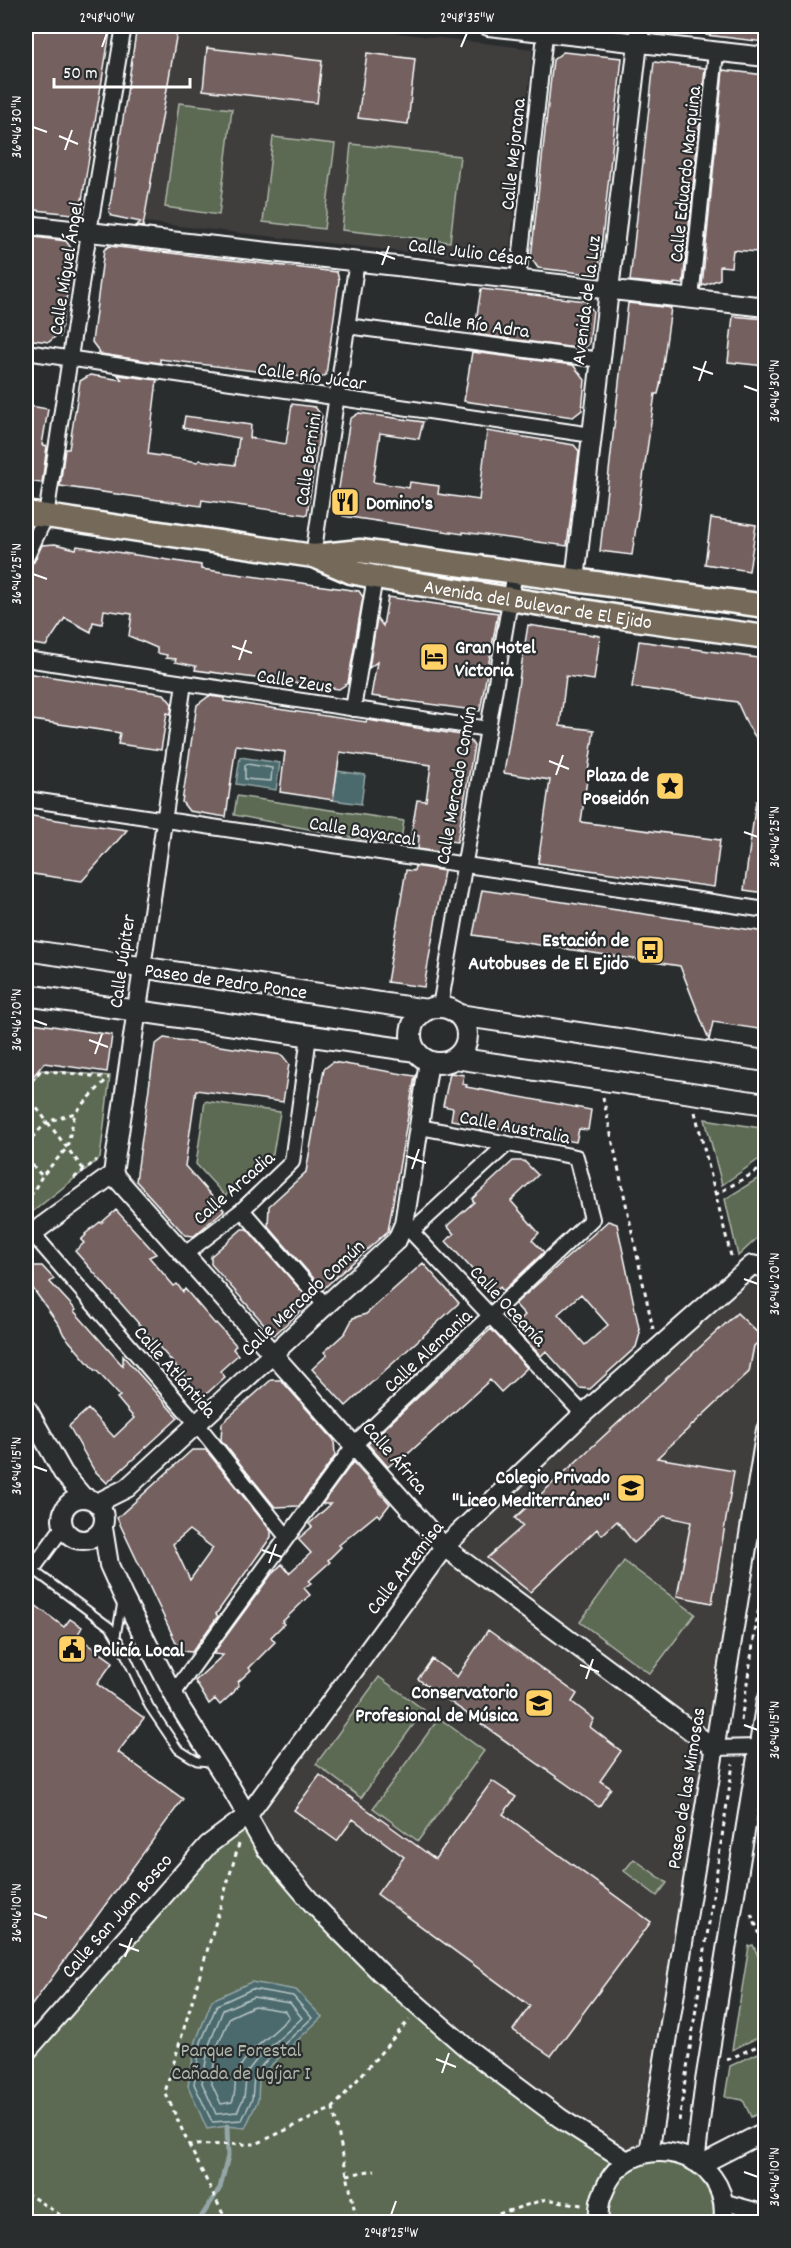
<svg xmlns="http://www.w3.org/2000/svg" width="791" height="2248" font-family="Dekko,sans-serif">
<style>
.built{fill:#403c3d}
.green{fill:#5c6b53;stroke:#aeb5a9;stroke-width:1.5}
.water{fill:#4c6b6d;stroke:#94a6a7;stroke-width:1.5}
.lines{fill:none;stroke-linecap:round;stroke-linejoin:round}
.shore{stroke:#b7c4c5;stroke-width:1.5}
.stream{stroke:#94a6a7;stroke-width:5}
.building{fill:#746060;stroke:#fff;stroke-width:1.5;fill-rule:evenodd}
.service-casing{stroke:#fff;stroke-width:11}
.minor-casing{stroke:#fff;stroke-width:18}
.tertiary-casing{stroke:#fff;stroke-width:22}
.secondary-casing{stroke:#fff;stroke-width:24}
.primary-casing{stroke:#fff;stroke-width:27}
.path{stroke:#fff;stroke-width:3;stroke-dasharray:4.5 4.5;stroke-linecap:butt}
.service{stroke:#2a2d2e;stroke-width:7}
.minor{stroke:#2a2d2e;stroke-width:14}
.tertiary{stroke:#2a2d2e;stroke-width:18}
.secondary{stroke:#2a2d2e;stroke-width:20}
.primary{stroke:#746a5a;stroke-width:22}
.ticks{fill:none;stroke:#fff;stroke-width:2}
.labels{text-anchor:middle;stroke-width:4.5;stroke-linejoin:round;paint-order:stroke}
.street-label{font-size:20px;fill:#fff;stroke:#2a2d2e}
.poi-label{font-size:20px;font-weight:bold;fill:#fff;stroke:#2a2d2e;text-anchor:end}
.park-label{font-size:20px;fill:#aeb5a9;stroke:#2a2d2e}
.neatline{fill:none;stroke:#fff;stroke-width:2}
.ticks-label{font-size:15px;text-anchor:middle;fill:#fff}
</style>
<rect width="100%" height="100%" fill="#2a2d2e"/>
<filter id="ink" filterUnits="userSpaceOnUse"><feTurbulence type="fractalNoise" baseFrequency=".0167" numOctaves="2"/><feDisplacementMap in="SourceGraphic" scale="12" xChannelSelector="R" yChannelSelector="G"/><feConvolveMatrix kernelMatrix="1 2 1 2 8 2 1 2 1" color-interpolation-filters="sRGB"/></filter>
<g filter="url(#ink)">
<path class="built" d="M178,26h160l195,23 -24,207 -9,7 -355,-41z
M765,1268v162l-116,723 -22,8 -247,-189 -132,-157 196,-268 292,-268z"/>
<path class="green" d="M179,103l53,6 -13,106 -54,-8z
M273,137l62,7 -11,85 -61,-7z
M351,144l109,12 -10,86 -108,-12z
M237,796l167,25 -4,25 -166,-31z
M41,1070l69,6 -10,82 -74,59v-129z
M205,1101l75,11 -7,42 -48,42 -29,-32z
M705,1119l55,9 5,27 -43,30z
M765,1174v57l-27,25 -13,-57z
M624,1561l71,53 -45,60 -70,-52z
M379,1677l45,33 -63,88 -45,-34z
M439,1718l45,33 -66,90 -45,-33z
M248,1815l132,157 247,189 -28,61h-573v-167z
M634,1859l33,24 -10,13 -33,-25z
M753,1945l12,26v63l-33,16 17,-104z
M765,2050v60l-14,7 -8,-17 -18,-3 5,-31z
M657,2159c6,0 13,1 19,2 25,9 41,36 37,61h-108l5,-35 28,-25z"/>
<path class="water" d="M240,757l40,6 -4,27 -40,-6z
M337,771l28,4 -4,29 -28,-4z
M251,1982l45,8 26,27 -55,52 -8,11 -1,20 -13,28 -18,-2 -20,3 -19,-43 8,-45 16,-41z"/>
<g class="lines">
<path class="shore" d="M247,764l25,4 -1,13 -26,-2v-13z
M252,1989l41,7 19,22 -49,46 -9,13 -2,22 -10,21 -30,2 -18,-38 7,-42 16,-37z
M253,1997l37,6 12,15 -45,41 -10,13 -3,25 -7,15 -21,2 -14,-31 7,-38 14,-35z
M254,2006l31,5 4,6c-16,18 -39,31 -50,52 -6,11 -2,23 -7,33l-11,2 -10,-22 6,-35 13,-30z"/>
<path class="stream" d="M198,2222l22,-34 8,-32 -1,-30"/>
</g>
<path class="building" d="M26,26h85l-30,180 -8,8 -47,-5z
M137,26h41l-35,201 -8,-1 6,-4 -29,-6 -3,-4z
M706,26h59v16l-59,-7z
M207,48l115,13 -5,42 -114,-13z
M563,52l59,6 -23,209 -9,7 -52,-6 -7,-10 22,-198z
M367,53l48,6 -7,65 -50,-6z
M654,62l51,6 -22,216 -9,-1v2l-44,-4z
M723,70l42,5v137h-3l-4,40 -25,-2 -2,17 -11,-1v13l-18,7z
M26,236l40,5 8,11 -14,85 -4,-1 -7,6 -23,-3z
M109,246l228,26 2,8 -13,95 -7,4 -159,-20v4l-59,-9 -9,-12 12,-92z
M481,289l105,12 7,10 -4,33 -6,5 -109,-15z
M628,303l43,5 -11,78 -2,8h-3l-23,161 -32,-4z
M733,316l32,3v47l-37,-4z
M472,352l101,13 12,15 -3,30 -9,7 -109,-16z
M90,375l32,5 -4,-5 39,5 -9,74 50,8 1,-2 36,5 4,-27 -56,-10 2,-12 66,9 -1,13 36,6 6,-40 23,3 7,9 -15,99 -105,-15 -1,6 -141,-20 5,-37h4l11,-68z
M30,406l18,3 -6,36 5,1 -5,37 -16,-2v-46z
M359,413l64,9 -4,17 -39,-6 -7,49 36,6 1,-6 29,4 -1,8 41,6 8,-69 87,14 5,6 -12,95 -104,-14v2l-120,-18 -7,-9 8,-51 6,-37z
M711,518l45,7 -7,46 -44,-7z
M55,544l21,5 1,-3 124,19v4l158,22 4,6 -15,86 -9,6 -144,-19 1,-4 -21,-4 1,-3 -10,-1 1,-3 -10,-2v-5l-28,-12 3,-22 -28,-4 -2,14 -9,-2 -2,10 -26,-14 -19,28 -20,-3v-76l8,-5 8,-17z
M388,597l110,16 -18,98 -109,-15 6,-34 -8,6 8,-50 6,8z
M528,625l72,11 -6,44 -28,-4 -6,50 34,4 -13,92 139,18 -6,47 -176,-24 12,-83 -46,-7z
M639,641l126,18v92l-17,-25 -11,-24 -105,-15z
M26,673l138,21 8,10 -1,10 -4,-1 -6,37 -43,-6 2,-11 -94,-14z
M209,696l15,2v3l142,21 1,-2 100,16 7,10 -17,96 -8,-1 -2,12 -29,-4 1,-13 -8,-1 6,-35 9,1 5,-36 -91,-13 -7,48 -53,-8 5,-40 -49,-7 -10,72 -37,-6 -7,-9 15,-97z
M756,801h9v92l-21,-3z
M26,815l44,7 57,8 -45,51 -56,-8z
M415,866l29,5 -20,116 -37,-5 19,-112 8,1z
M482,890l283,42v98l-52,-8 -4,18 -29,-74 -207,-31z
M26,1022l86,13 -5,37 -63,-9 -18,22z
M164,1038l118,17 7,9 -6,38 -87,-12 -11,76 39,44 -30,26 -9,-1 -49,-54 19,-136z
M333,1062l82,14 -27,155 -65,58 -55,-63 1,-20 37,-34 18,-103z
M450,1073l14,2 -2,9 5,1 -1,2 125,23 -3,20 -9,-1 -3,13 -125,-22 2,-12 -10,-2z
M513,1161h11l14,14 -27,26 28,32 -7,7 12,12 -41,39 -3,-4 -6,6 -48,-52 8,-7 -7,-8 27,-24 -2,-3z
M116,1210l40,44 -7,3 25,29 3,-2 6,8 2,-3 30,35 1,-1 20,22 -3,4 5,6 -18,16 5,6 -22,20 -128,-146 9,-8 -3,-3 5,-5 -1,-1 15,-12 1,1z
M608,1221l9,3 23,109 -4,14 -46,42 -11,-1 -33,-37 -5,5 -28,-29 12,-12 -10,-11zM581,1294l27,31 -23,20 -27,-31z
M242,1229h5l64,73 -37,33 -63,-71v-8z
M423,1263l36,40 -113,103 -34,-37 15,-14 -3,-3 21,-19 8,-15 13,-4z
M31,1266h11l12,13 -4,3 26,28 -2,1 49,55v-10l55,62 -71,65 -13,-13 -25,-44 19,-17 26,28 20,-19 -17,-20 3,-2 -24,-26 -1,1 -31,-36 -5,-10 -33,-46v-9z
M737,1313l26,25 -9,8 -5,26 -92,86 77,13 -22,132 -35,-7 14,-74 -27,-6 -30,27 -17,-22 -15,14 -5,-6 -67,63 -43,-34 36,-32 -8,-8z
M491,1329l36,39 -26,24 -11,-12 -90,81 -3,-2 -9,8 -20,-23z
M271,1380h10l53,60 1,16 -36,50 -24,1 -54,-67 1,-17z
M192,1450h14l65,81v6l-55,77 2,2 -26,36 -12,-1 -63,-133zM189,1530l24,18 -23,32 -17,-36z
M353,1462l37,42 -10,13 -3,-3 -38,31 2,2 -13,13 2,2 -21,19 2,2 -7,5 6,7 -28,27 2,2 -13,13 4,5 -26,26 2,2 -13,12 1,2 -5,8 -14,13 -5,-6 -6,5 -14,-23 28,-26 -10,-1 58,-79 11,-11 7,9 22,-20 -13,-14 14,-12 -3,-3 22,-20h-9z
M26,1598l38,29 6,-8 12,8 -5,9 36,26 -16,22 47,34 -26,34 65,47 -157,214z
M488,1630l89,64 -5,8 22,17 -4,8 31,24 -21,30 11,7 -12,19 -181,-128 14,-20 25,18z
M320,1775l115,84 57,-78 24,16 -13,17 148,108 -100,134 -38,-26 17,-24 -153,-112 27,-37 -51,-38 -16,22 -43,-31z"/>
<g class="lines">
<g class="service-casing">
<path id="service" d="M32,1569l78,58 10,16 29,63 29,43 19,12 14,1
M116,1636l6,-34"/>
</g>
<g class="minor-casing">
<path id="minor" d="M518,279l28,-253
M691,299l25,-247
M764,307l2,-16
M347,326l254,34
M26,352l566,83
M313,556l44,-295
M26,558l20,-42 43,-284 35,-206
M26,659l462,70
M353,709l22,-132
M26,799l740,111
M143,968l41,-285
M440,1007l75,-435
M242,1210l83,95
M404,1224l179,190
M412,1231l95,-87
M32,1233l165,191 90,113
M185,1254l57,-44 50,-48 17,-126
M26,1578l37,-51
M173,1694l182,-250 237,-225 -16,-62 -156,-30
M714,1748l44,-1 8,-4
M722,2201l44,12"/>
</g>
<g class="tertiary-casing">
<path id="tertiary" d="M488,26l278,31
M26,225l740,82
M575,580l65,-554
M113,1174l331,373 270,201
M26,1238l87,-64 30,-206
M26,1407l37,66 21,25
M62 1519a21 21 0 1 1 42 0a21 21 0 1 1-42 0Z
M97,1503l30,-15 270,-248 7,-16 25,-163
M103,1528l6,37 14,31 57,111 50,79 37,64 45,53 68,69 88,77 92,69 67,43
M26,2052l182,-207 40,-30 196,-268 139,-133 153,-135 16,-14 14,3
M649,2153l117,-723
M695,2162l10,-81 61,-380
M700,2165l66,-34
M599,2222c-1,-11 0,-21 5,-31 26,-68 130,-40 119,31"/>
</g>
<g class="secondary-casing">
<path id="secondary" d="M26,950l401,60
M26,995l390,56
M411 1035a28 28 0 1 1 56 0a28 28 0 1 1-56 0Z
M459,1015l307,46
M455,1058l311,46"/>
</g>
<g class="primary-casing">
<g id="primary">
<path d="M26,513l287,43 47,-5 406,55"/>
<path id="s1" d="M314,556l37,16 24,5 246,40 145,20"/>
</g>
</g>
<path class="path" d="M26,1088l15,-18 68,8
M26,1094l58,76
M603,1097l50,232
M695,1112l37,148
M26,1144l21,-22 28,-9 33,-35
M26,1158l16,18 25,-28 8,-35
M74,1178l23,-18
M715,1195l51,-29
M26,1204l16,-28
M741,1721l25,-158
M239,1844l-74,248 24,53 67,-1 77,-36 76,-88
M751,1914l15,34
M727,2060l39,-18
M333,2108l24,114
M679,2121l54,-357
M189,2145l38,77
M347,2175l28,-5
M26,2193l45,29
M473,2222l73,-23 36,6"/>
<use href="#service" class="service"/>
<use href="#minor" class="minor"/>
<use href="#tertiary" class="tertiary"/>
<use href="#secondary" class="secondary"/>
<use href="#primary" class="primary"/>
</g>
</g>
<path class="ticks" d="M102,47l5,-14M461,47l6,-14M33,127l14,5M59,136l19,8M65,150l7,-20M376,252l19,7M382,265l7,-19M693,367l20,7M699,381l7,-20M744,386l14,5M33,574l14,5M232,646l20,7M239,660l7,-20M549,761l20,8M556,775l7,-20M744,832l14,5M33,1020l14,5M89,1040l19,7M95,1054l7,-20M406,1156l20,7M412,1169l7,-20M744,1279l14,5M33,1466l14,5M262,1550l20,7M269,1563l7,-19M580,1665l19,7M586,1679l7,-20M744,1725l14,5M33,1913l14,5M119,1944l20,7M125,1957l7,-19M436,2059l20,8M442,2073l7,-20M744,2172l14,5M391,2215l5,-14"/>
<defs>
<g id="restaurant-square" transform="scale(1.5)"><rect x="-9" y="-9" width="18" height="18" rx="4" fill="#ffd166" stroke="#2a2d2e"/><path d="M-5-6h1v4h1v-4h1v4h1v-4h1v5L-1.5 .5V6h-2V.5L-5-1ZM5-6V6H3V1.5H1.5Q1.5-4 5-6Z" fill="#111"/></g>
<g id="hotel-square" transform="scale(1.5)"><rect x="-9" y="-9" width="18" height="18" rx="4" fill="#ffd166" stroke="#2a2d2e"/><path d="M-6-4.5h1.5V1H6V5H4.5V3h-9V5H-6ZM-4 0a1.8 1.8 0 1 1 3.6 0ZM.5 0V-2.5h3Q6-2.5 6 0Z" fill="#111"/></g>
<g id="sight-square" transform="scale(1.5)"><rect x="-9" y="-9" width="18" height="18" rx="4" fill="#ffd166" stroke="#2a2d2e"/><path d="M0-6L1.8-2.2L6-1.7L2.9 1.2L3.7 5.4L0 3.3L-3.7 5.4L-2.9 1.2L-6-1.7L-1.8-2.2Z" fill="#111"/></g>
<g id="bus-square" transform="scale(1.5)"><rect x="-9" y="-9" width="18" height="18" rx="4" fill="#ffd166" stroke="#2a2d2e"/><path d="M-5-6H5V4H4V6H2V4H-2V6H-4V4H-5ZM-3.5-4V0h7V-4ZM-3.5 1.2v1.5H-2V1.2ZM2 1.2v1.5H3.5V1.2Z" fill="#111"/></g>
<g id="school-square" transform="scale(1.5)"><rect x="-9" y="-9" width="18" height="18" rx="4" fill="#ffd166" stroke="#2a2d2e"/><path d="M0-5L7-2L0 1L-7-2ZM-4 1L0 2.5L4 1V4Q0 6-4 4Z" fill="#111"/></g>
<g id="civic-square" transform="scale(1.5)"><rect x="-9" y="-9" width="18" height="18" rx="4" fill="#ffd166" stroke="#2a2d2e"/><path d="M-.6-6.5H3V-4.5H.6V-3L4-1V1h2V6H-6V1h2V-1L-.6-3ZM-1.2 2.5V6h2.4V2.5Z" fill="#111"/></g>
<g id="university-square" transform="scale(1.5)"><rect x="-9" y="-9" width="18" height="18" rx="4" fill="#ffd166" stroke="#2a2d2e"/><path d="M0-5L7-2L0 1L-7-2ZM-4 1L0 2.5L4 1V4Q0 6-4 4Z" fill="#111"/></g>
</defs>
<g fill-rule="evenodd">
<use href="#restaurant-square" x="345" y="502"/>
<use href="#hotel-square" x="434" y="657"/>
<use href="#sight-square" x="670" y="786"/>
<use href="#bus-square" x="650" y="950"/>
<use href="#school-square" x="631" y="1488"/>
<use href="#civic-square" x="72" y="1649"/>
<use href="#university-square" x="539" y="1703"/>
</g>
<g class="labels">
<g class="street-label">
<text transform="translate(512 154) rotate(-84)" y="7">Calle Mejorana</text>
<text transform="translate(684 174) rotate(-84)" y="7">Calle Eduardo Marquina</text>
<text transform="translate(470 251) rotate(7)" y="7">Calle Julio César</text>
<text transform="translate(65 268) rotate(-81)" y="7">Calle Miguel Ángel</text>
<text transform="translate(585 300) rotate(-83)" y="7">Avenida de la Luz</text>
<text transform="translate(477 323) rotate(8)" y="7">Calle Río Adra</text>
<text transform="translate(312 375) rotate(8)" y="7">Calle Río Júcar</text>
<text transform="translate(307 459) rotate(-82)" y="7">Calle Bernini</text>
<text dy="7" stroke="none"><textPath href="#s1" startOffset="230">Avenida del Bulevar de El Ejido</textPath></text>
<text transform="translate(295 680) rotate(9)" y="7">Calle Zeus</text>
<text transform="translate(455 785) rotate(-80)" y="7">Calle Mercado Común</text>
<text transform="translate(363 830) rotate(9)" y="7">Calle Bayarcal</text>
<text transform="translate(121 961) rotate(-82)" y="7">Calle Júpiter</text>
<text transform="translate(226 980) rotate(8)" y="7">Paseo de Pedro Ponce</text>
<text transform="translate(515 1126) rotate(11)" y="7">Calle Australia</text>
<text transform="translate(233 1187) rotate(-41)" y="7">Calle Arcadia</text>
<text transform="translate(302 1297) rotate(-43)" y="7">Calle Mercado Común</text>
<text transform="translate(509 1305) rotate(47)" y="7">Calle Oceanía</text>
<text transform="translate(427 1350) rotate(-43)" y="7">Calle Alemania</text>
<text transform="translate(176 1371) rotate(49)" y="7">Calle Atlántida</text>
<text transform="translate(396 1457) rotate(49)" y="7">Calle África</text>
<text transform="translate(404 1567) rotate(-52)" y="7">Calle Artemisa</text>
<text transform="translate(685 1788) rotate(-81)" y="7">Paseo de las Mimosas</text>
<text transform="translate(116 1915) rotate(-49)" y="7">Calle San Juan Bosco</text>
</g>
<g class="poi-label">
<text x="366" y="509" text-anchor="start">Domino's</text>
<text x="455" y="653" text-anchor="start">Gran Hotel<tspan x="455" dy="23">Victoria</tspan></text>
<text x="649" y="781">Plaza de<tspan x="649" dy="23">Poseidón</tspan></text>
<text x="629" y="946">Estación de<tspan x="629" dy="23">Autobuses de El Ejido</tspan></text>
<text x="610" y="1483">Colegio Privado<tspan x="610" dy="23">"Liceo Mediterráneo"</tspan></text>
<text x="93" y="1656" text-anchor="start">Policía Local</text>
<text x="518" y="1698">Conservatorio<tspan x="518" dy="23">Profesional de Música</tspan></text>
</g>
<g class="park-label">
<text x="241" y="2056">Parque Forestal<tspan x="241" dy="23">Cañada de Ugíjar I</tspan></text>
</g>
</g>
<rect width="791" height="2248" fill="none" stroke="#2a2d2e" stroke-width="66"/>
<path d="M54 78v9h136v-9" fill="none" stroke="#ffffff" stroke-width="3"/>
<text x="63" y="78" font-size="18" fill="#ffffff" stroke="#2a2d2e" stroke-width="4.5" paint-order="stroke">50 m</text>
<rect x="33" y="33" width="725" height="2182" class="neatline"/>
<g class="ticks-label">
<text x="107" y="22">2°48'40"W</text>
<text x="467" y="22">2°48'35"W</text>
<text transform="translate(16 127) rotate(-90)" y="5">36°46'30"N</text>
<text transform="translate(774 391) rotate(-90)" y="5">36°46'30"N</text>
<text transform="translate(16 574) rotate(-90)" y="5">36°46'25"N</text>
<text transform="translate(774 837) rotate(-90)" y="5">36°46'25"N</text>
<text transform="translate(16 1020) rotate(-90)" y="5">36°46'20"N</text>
<text transform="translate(774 1284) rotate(-90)" y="5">36°46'20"N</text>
<text transform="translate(16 1466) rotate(-90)" y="5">36°46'15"N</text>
<text transform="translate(774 1730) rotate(-90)" y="5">36°46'15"N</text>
<text transform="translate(16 1913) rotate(-90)" y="5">36°46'10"N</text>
<text transform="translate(774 2177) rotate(-90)" y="5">36°46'10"N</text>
<text x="391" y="2237">2°48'25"W</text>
</g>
</svg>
